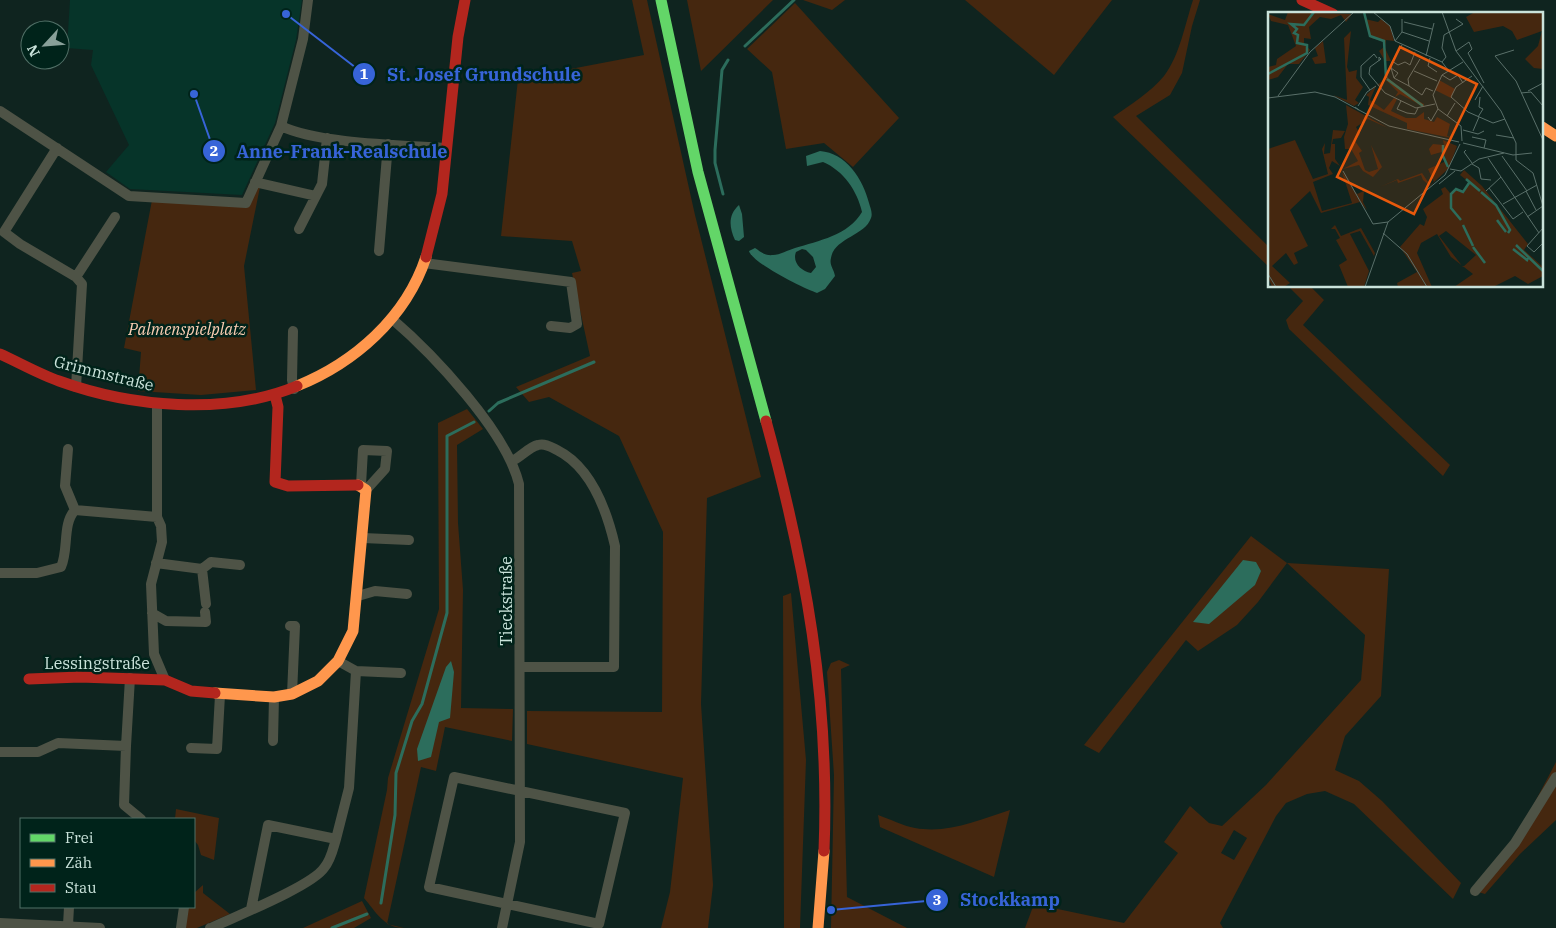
<svg xmlns="http://www.w3.org/2000/svg" width="1556" height="928" font-family="'IBM Plex Serif',serif">
<style>
.built{fill:#063429}
.green{fill:#45270f;fill-rule:evenodd}
.water{fill:#2c6d5c;fill-rule:evenodd}
.lines{fill:none;stroke-linecap:round;stroke-linejoin:round}
.stream{stroke:#2c6d5c;stroke-width:3}
.street{stroke:#4e5346;stroke-width:10}
.fast{stroke:#63d668;stroke-width:11}
.slow{stroke:#ff974d;stroke-width:11}
.jam{stroke:#b3261e;stroke-width:11}
.labels{text-anchor:middle;stroke-width:5;stroke-linejoin:round;paint-order:stroke}
.park-label{font-size:16px;font-style:italic;fill:#fccfb4;stroke:#00231a}
.street-label{font-size:16px;fill:#cae3db;stroke:#00231a}
.inset-river{fill:none;stroke:#2c6d5c;stroke-width:2.5}
.inset-road{fill:none;stroke:#5a706a;stroke-width:1}
.view{fill:#e8590c;fill-opacity:0.15;stroke:#e8590c;stroke-width:2.5}
.inset-edge{fill:none;stroke:#cae3db;stroke-width:2.5}
.leader{fill:none;stroke:#3764d8;stroke-width:2}
.callout-dot{fill:#3764d8;stroke:#00231a;stroke-width:2}
.mark-label{font-size:15px;text-anchor:middle;font-weight:bold;fill:#fff}
.callout-label{font-size:18px;text-anchor:middle;font-weight:bold;fill:#3764d8;stroke:#00231a;stroke-width:5;stroke-linejoin:round;paint-order:stroke}
</style>
<rect width="100%" height="100%" fill="#0f241f"/>
<path class="built" d="M70,0h232l-6,40 -21,83 -33,72 -112,-6 -24,-17 23,-27 -38,-80 2,-15 -26,-2z"/>
<path class="green" d="M632,0h15l48,215 66,262 -54,21 -6,206 12,181 -5,43h-47l9,-36 13,-114 -156,-34v-33l135,1 1,-180 -44,-96 -70,-39 -20,5 -13,-15 74,-31 -18,-83 9,-2 -9,-30 -71,-5 17,-157 126,-24z
M687,0h86l-72,71z
M803,0h42l-13,10z
M965,0h147l-58,75z
M1193,0h7l-8,26 -10,47 -12,22 -34,21 134,132v20l-157,-151c17,-12 38,-25 51,-41 16,-21 21,-52 29,-76z
M795,3l104,115 -46,49 -29,-24 -38,6 -14,-77 -25,-23z
M249,184l11,3 -16,79 12,124 -55,5 -63,-4 3,-39 -17,-4 28,-148 90,6z
M1288,286h22l14,14 -21,25 147,140 -7,11 -154,-147 -3,-9 17,-19z
M467,409l16,20 -26,16 1,78 5,67 -2,118 52,1 -1,32 -67,-14 -9,44 -15,-4 -34,157 17,4c-20,0 -28,-16 -40,-30l23,-108 1,-12 51,-169 -1,-186z
M1251,536l36,27 102,6 -8,127 -36,40 -10,34 24,11 23,20 79,82 -8,16 -99,-95 -29,-13 -18,3 -21,9 -10,13 -56,107 3,5h-198l9,-24 90,19 54,-70 -14,-11 26,-36 19,17 13,3 44,-41 95,-105 4,-45 -78,-72 -29,39 -21,23 -39,26 -12,-11 -87,113 -15,-8zM1234,830l13,8 -13,22 -13,-7z
M791,593l15,167 -6,168h-16l-1,-332z
M839,660l11,5 -9,4 6,228 60,31h-76l3,-153 -7,-103 4,-9z
M1556,762v58l-36,34 -35,40 -7,-2 48,-73z
M176,809l43,9 -5,42 -13,-5 -3,-10 -4,-5v-21h-19z
M1010,810l-16,67 -114,-50 -2,-12c12,4 25,11 37,13 33,6 64,-8 95,-18z
M203,885v8l27,21 -33,14h-12l3,-21h6v-14z
M362,901l9,17 -17,10h-51z"/>
<path class="water" d="M820,151c26,2 43,28 49,52 1,4 4,10 2,15 -6,18 -37,20 -40,40 -2,7 3,11 4,18l-10,13 -8,4c-12,-4 -65,-30 -68,-42l6,-3c6,4 10,8 18,7 7,0 15,-5 22,-7 23,-7 54,-13 67,-36 -5,-21 -18,-41 -39,-50l-16,4 -1,-10zM802,249l4,1 7,7 3,10 -5,6c-10,-2 -19,-11 -15,-21z
M739,205l3,9 2,23 -5,4 -4,-1c-6,-13 -7,-25 4,-35z
M1243,560l13,2 5,9 -6,14 -46,39 -16,-2z
M451,661l3,11 -4,46 -11,4 -8,35 -13,4 -1,-12 29,-82z"/>
<g class="lines">
<path class="stream" d="M745,46l49,-46
M723,194l-8,-31v-13l7,-80 6,-10
M489,411l9,-8 96,-41
M381,903l14,-88 1,-42 16,-52 10,-17 25,-91v-177l27,-14
M332,928l35,-14"/>
<path class="street" d="M0,111l129,85 117,7 35,-77 22,-87 5,-39
M281,126c37,18 122,19 165,22
M57,148l-53,84 16,12 56,33 6,7 -6,103
M255,182l61,14
M299,229l23,-45 5,-46
M379,251l9,-107
M424,263l147,19 6,42 -7,4 -19,-2
M76,277l39,-60
M391,318c42,36 115,113 128,166l1,358 -18,86
M293,331l-1,49 2,9
M157,403v114l4,9 1,16 -11,42 3,70 11,26
M512,461c9,-4 17,-14 26,-16 7,-2 13,2 19,5 34,17 50,61 58,96l-1,121h-94
M361,485l2,-35 24,1 -2,18 -19,21
M75,510l82,7
M363,538l46,2
M156,563l46,6 4,35
M202,569l9,-7 29,3
M0,573h37l24,-6c8,-18 1,-43 14,-57l-10,-24 3,-37
M358,596l17,-5 32,3
M152,613l14,8 40,1 -1,-10
M290,626h5l-3,68
M356,671l45,2
M273,741l1,-44
M126,746l4,-68
M191,748l26,1 3,-54
M0,752h38l20,-9 68,3 -2,59 17,14
M454,777l171,36 -26,111 -170,-37z
M336,839l13,-51 7,-117 -18,-10
M1475,891l40,-48 41,-66
M0,923l100,5
M68,925l1,-18
M181,928l3,-21
M210,928h1c23,-11 101,-42 113,-60 7,-8 9,-19 12,-29l-68,-14 -17,84"/>
<path class="fast" d="M661,0l37,172 68,249"/>
<path class="slow" d="M1542,127l14,9
M297,386c57,-23 109,-68 129,-129
M215,693l59,4 18,-3 26,-13 20,-20 15,-30 13,-141 -8,-5
M818,928l6,-77"/>
<path class="jam" d="M1302,0l31,14
M426,257l16,-63 16,-157 7,-37
M0,354c20,9 39,20 59,27 72,26 166,35 238,5
M275,395l3,12 -3,75 13,4 70,-1
M766,421c40,146 64,278 58,430
M29,679l51,-2 85,3 26,11 24,2"/>
</g>
<g class="labels">
<g class="park-label">
<text x="187" y="335">Palmenspielplatz</text>
</g>
<g class="street-label">
<text transform="translate(104 373) rotate(14)" y="6">Grimmstraße</text>
<text transform="translate(506 601) rotate(-90)" y="6">Tieckstraße</text>
<text x="97" y="669">Lessingstraße</text>
</g>
</g>
<g transform="translate(1268 12)">
<rect width="275" height="275" fill="#0f241f"/>
<path d="M20,0l64,2 -6,8 -5,-7 -10,4 -11,-2 -11,10 2,12 -7,-1v5l6,7 -11,14h-11l-10,13 -10,3v-13l8,-2 1,-6 19,-13 -8,-21 -17,-4 -3,-7 17,6zM207,0h68v57l-9,-1 -9,-9 13,-13 4,-15 -25,9 -5,-9 -9,-5 -29,6 -8,-15zM97,7l13,3 3,-3 9,7 4,15 -8,-1 -1,8 6,13h-6l-6,-10 5,-4 -1,-6 -12,-3zM83,19l-4,36 2,5 8,-2 -1,8 7,9 -8,13 4,3 -5,3 -21,-11 14,5 -3,-62zM55,29l3,22 -11,1 -3,-6 6,-2 -3,-8zM117,50l3,16 21,18 15,8v3l-24,-13 -5,3 3,-5 -13,-13 -6,8 -2,-2 8,-6 1,-1zM171,68l16,9 -4,9 -16,-8zM108,74l-6,14 14,10 10,-12 3,1 -6,12 15,7h10l8,-6v7l10,3 3,-5 13,7 -3,12 10,3 -50,-10v-6l-39,-18 1,-8 -3,-2zM78,93l42,23 -20,-9 -12,8 4,7 -5,7 7,10 -3,2 6,17 4,2 9,-3 -7,-24 11,22 -9,10 -10,-6 -4,-6 -16,4 15,-8 -7,-12h-6l-1,-12 4,-13zM65,118l12,1 -4,7 -8,1 -1,5h3v15l5,7 -8,-5 -3,7 4,6 -20,8 9,29 30,-8 -10,-31 15,22 7,-3 -1,11 4,8 -7,-8 -39,11 -11,-22 -20,19 18,36 -14,7 4,10 -4,2 -8,-12 -14,13 18,17 -6,4h-12l-4,-10v-128l27,-9 18,39 15,-5 -6,-25 3,-6 -1,11 6,-1zM175,128l14,6 -8,22 -19,18 -7,-6 -2,-5 -23,8 -1,-3 -17,7 18,-8 2,2 22,-8 8,12 4,-3 -6,-13 16,-7 1,-11 -14,4 -2,-6 4,-5 10,1 2,6zM196,158l18,16 46,58 -4,6 19,17v9l-15,8 -13,-8 -22,11h-39l19,-13 -22,-17 -14,-23 -16,9 -4,10 15,34h-34l-1,-4 20,-11 -17,-25 20,-23 4,2 3,-9 -4,-8 20,-15 -2,-5 4,-2 5,6 6,-5 7,4 6,-10 -9,-7zM178,219l30,24 -13,12 -24,-31zM67,213l6,11 20,-8 14,25 -1,3 -14,-25 -10,3 19,37 -5,16h-16l-9,-22 8,-5 -11,-20 4,-2 -5,-9h-4z" fill="#45270f" fill-rule="evenodd"/>
<path class="inset-river" d="M96,0l6,24 14,5 2,37M0,62l39,-21v-8l-10,-2 1,-8 -4,-2 3,-4 -6,-5 13,1 10,-13M119,67l36,27M175,133v11l5,11M198,167l14,12M213,180l15,13 14,25 -2,3M193,208l-10,-12v-14l5,-5 7,3 6,-9M229,208l9,12M195,213l10,21M248,233l27,26M205,235l12,16M245,237l14,11 2,-4"/>
<path class="inset-road" d="M105,0l17,14 5,15 47,21 6,8M174,0l14,39 45,60 15,32v17l17,13 10,33M136,10l28,7M134,20l27,9M127,29l7,-9v-13M246,38l-19,6 21,25 27,59M188,39l13,-9 3,7 -4,4 16,30M158,44l8,-33M162,46l-2,8 9,6M152,47l-12,20 1,7 13,9 4,-7 7,3M111,49v-4l2,2 -11,8 -1,7 16,19 31,15 19,-4M124,49l6,4 7,-3 5,3 5,-13M174,50l4,-5 -4,-9 2,-13 19,-11 -7,-5M123,56l3,10 4,-5 -7,-5 1,-6 10,-17M146,59l23,10M174,63l8,5 8,-5 5,8M204,64l-16,11 -5,10 17,15 25,11 12,-4M126,66l15,8M102,78l-9,-13v-11l13,-12 3,4M260,79l15,-8M253,81l10,-1 12,14M10,84l32,-44 44,-40M0,86l47,-6 20,5 24,13 -4,-3M207,88l8,-14M133,89l-4,8 10,4 8,1 3,-6M90,94l9,-14 9,-6M91,98l30,16 70,16M179,104l8,-13M160,105l3,4 7,-12M210,105l5,-8 -4,-2 1,-10M195,118l15,4 6,-3M205,119l6,-14M228,123l18,3M204,125l14,3 -2,8M194,129l-1,-15 -23,-17 -5,-14 9,-20 21,-13M195,131l50,12 19,-2M198,138l-2,2 8,11M234,144l25,35M220,146l51,75M204,152l7,4 2,11 10,1M182,157l11,2 18,-12 25,-6M75,159l30,53 15,-2M171,172l16,-13M221,176l24,31 10,-7M218,179l15,-14M258,179l10,19M235,192l34,-19M259,205l16,-11M275,216l-16,18 7,6 9,-9M115,221l24,21 20,33M0,262l8,13M97,275l23,-65 57,-47 15,-31"/>
<path class="view" d="M132,35l77,37 -63,130 -77,-37z"/>
<rect width="275" height="275" class="inset-edge"/>
</g>
<path class="leader" d="M286 14L364 74M194 94L214 151M831 910L937 900"/>
<g class="callout-dot">
<circle cx="286" cy="14" r="5"/>
<circle cx="194" cy="94" r="5"/>
<circle cx="831" cy="910" r="5"/>
<circle cx="364" cy="74" r="12"/>
<circle cx="214" cy="151" r="12"/>
<circle cx="937" cy="900" r="12"/>
</g>
<g class="mark-label">
<text x="364" y="79">1</text>
<text x="214" y="156">2</text>
<text x="937" y="905">3</text>
</g>
<g class="callout-label">
<text x="484" y="81">St. Josef Grundschule</text>
<text x="342" y="158">Anne-Frank-Realschule</text>
<text x="1010" y="906">Stockkamp</text>
</g>
<rect x="20" y="818" width="175" height="90" fill="#00231a" stroke="#517067"/>
<rect x="30" y="834" width="25" height="8" fill="#63d668" stroke="#517067"/>
<text x="65" y="843" font-size="15" fill="#cae3db">Frei</text>
<rect x="30" y="859" width="25" height="8" fill="#ff974d" stroke="#517067"/>
<text x="65" y="868" font-size="15" fill="#cae3db">Zäh</text>
<rect x="30" y="884" width="25" height="8" fill="#b3261e" stroke="#517067"/>
<text x="65" y="893" font-size="15" fill="#cae3db">Stau</text>
<g transform="translate(45 45) rotate(244)"><circle r="24" fill="#00231a" stroke="#517067"/>
<path d="M0-4L9 19L0 12L-9 19Z" fill="#89a099"/>
<text y="-8" font-size="14" font-weight="bold" text-anchor="middle" fill="#cae3db">N</text>
</g>
</svg>
